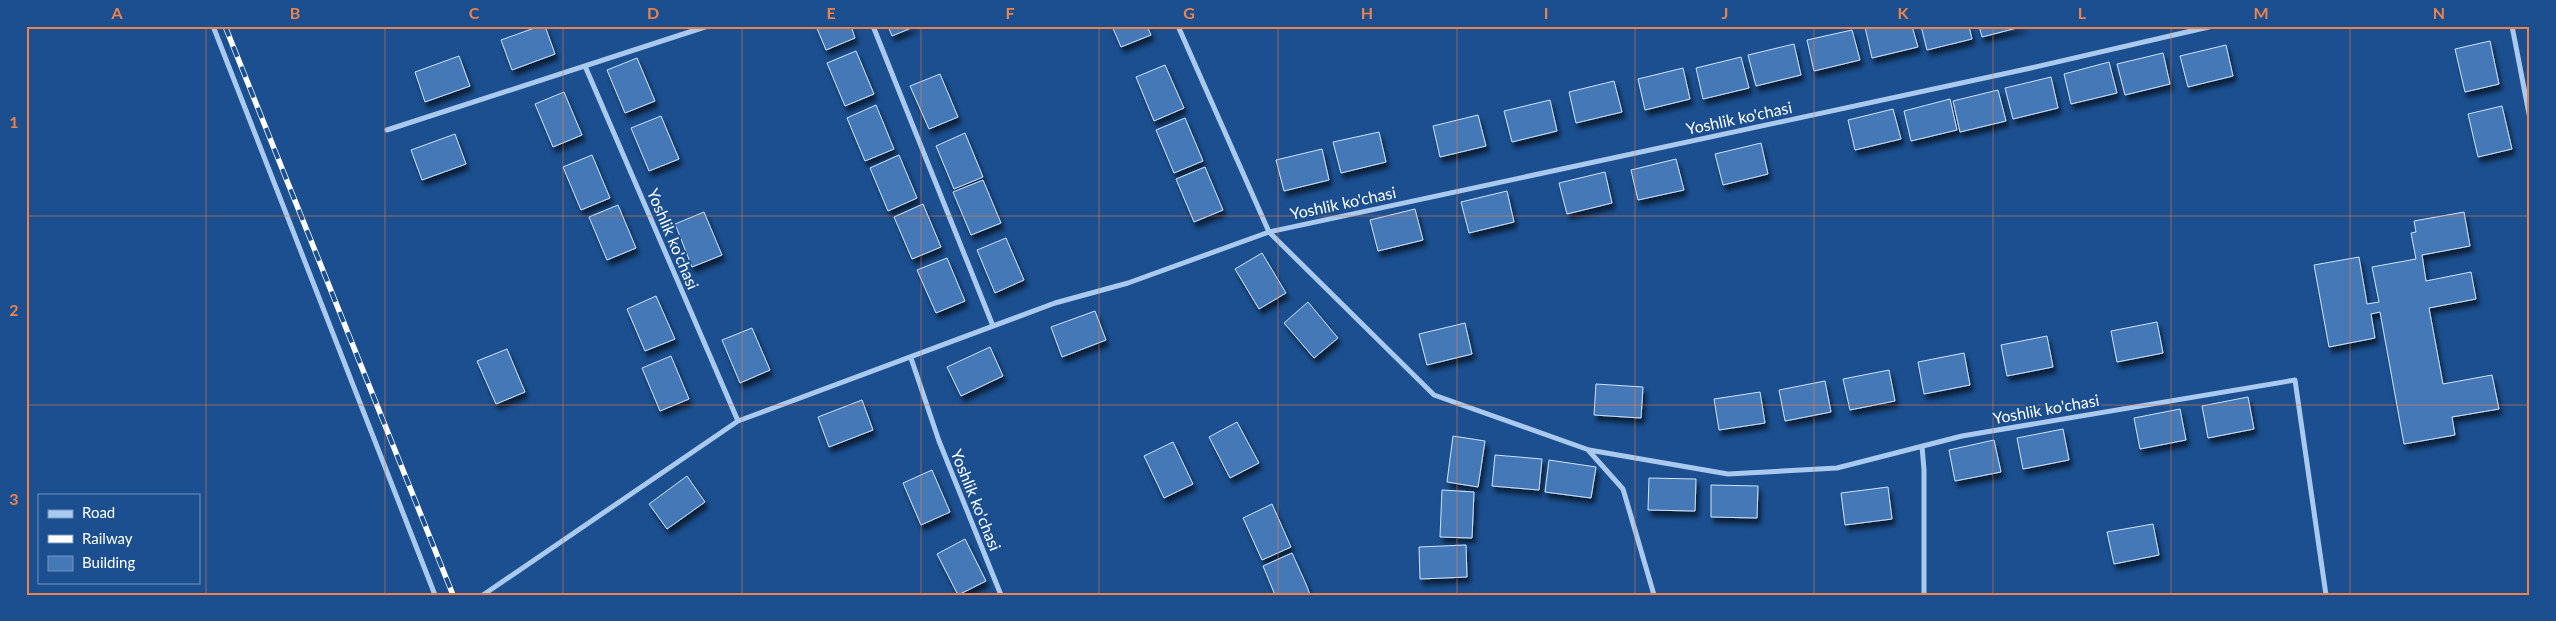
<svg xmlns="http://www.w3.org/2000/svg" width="2556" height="621" font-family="Lato,sans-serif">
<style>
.building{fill:#4478b7;stroke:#cfe3fa;filter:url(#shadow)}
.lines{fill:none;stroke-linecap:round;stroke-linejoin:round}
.street{stroke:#a9c9ee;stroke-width:5}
.rail-casing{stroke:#fff;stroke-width:5.5}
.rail{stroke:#1b4f8f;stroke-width:4;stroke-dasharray:11;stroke-linecap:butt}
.grid{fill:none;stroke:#ee8249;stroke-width:1;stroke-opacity:0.55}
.labels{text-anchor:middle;stroke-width:4;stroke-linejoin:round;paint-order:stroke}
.street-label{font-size:16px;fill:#fff;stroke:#1b4f8f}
.neatline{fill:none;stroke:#ee8249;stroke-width:2}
.grid-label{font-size:16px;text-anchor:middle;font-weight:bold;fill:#ee8249}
</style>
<defs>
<filter id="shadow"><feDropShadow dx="3" dy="5.5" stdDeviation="2.5" flood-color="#0009"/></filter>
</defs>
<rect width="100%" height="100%" fill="#1b4f8f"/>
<path class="building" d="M540,26h5l10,28 -43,16 -11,-30z
M816,26h35l4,12 -29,12z
M888,26h28l-24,10z
M1112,26h35l4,9 -30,12z
M1912,26l6,21 -46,11 -7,-31z
M1921,26h48l3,13 -45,11z
M1979,26h46l-43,11z
M1852,30l8,30 -46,11 -7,-31z
M2490,41l9,43 -34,8 -10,-43z
M1794,44l7,31 -45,11 -8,-31z
M2226,45l7,31 -45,11 -8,-31z
M856,51l18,43 -29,12 -18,-43z
M2163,53l7,31 -45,11 -8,-31z
M459,56l11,30 -45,16 -10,-30z
M1741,57l8,31 -46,11 -7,-31z
M637,58l18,43 -30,12 -18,-43z
M2109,62l8,31 -46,11 -7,-30z
M1165,65l19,43 -30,13 -18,-44z
M1683,68l7,31 -45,11 -7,-31z
M940,74l18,43 -29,12 -19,-43z
M2051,77l7,31 -45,11 -8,-31z
M1614,81l8,31 -46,11 -7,-31z
M1998,90l8,31 -46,11 -7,-31z
M564,92l18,43 -29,12 -18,-43z
M1950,99l7,31 -46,11 -7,-30z
M1550,100l7,31 -45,11 -8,-31z
M876,105l18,44 -29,12 -18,-43z
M2502,106l10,43 -34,8 -10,-43z
M1893,109l8,30 -46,11 -7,-30z
M1478,115l8,31 -46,11 -7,-31z
M661,116l18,43 -30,12 -18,-43z
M1185,118l18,43 -29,12 -18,-43z
M1379,132l7,30 -45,11 -8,-31z
M965,133l18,44 -29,12 -18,-43z
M455,134l11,30 -44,16 -11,-30z
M1761,143l7,31 -45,11 -8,-31z
M1322,149l7,31 -45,11 -8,-31z
M592,155l18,43 -29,12 -18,-43z
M899,155l18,43 -29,13 -18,-43z
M1676,159l8,31 -46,10 -7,-30z
M1205,167l18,43 -29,12 -18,-43z
M1605,172l7,31 -45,11 -8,-31z
M983,180l18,43 -30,12 -18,-43z
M1507,191l7,31 -45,11 -8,-31z
M923,204l18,43 -29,12 -18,-42z
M618,205l18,43 -29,12 -18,-43z
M1415,209l8,31 -45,11 -8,-31z
M704,212l18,43 -30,12 -17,-43z
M2464,212l6,34 -48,9 4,26 45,-9 5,27 -47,9 14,76 49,-9 7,34 -47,8 3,18 -51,9 -24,-132 -9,2 4,24 -46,9 -15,-82 45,-8 8,47 12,-2 -7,-35 44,-8 -5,-26 5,-1 -2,-11z
M1006,238l18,42 -29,13 -18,-43z
M1262,253l24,40 -27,16 -24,-40z
M947,258l18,43 -29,12 -19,-43z
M656,296l19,43 -30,12 -18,-42z
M1308,302l30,36 -24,20 -30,-35z
M1095,311l11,29 -44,17 -11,-30z
M2157,322l6,31 -46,9 -6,-31z
M1465,323l7,31 -45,11 -8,-31z
M752,328l18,42 -30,13 -18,-43z
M2047,336l6,31 -46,9 -6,-31z
M990,347l13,29 -42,20 -14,-29z
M507,349l18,43 -29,12 -19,-43z
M1964,353l6,32 -46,9 -6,-32z
M671,356l18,43 -29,12 -18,-43z
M1889,370l6,31 -45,9 -7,-31z
M1825,381l6,31 -46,9 -6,-31z
M1596,384l47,3 -2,31 -47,-3z
M1760,392l5,31 -46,7 -5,-31z
M2248,397l6,32 -46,9 -6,-32z
M862,400l11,30 -44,17 -11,-30z
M2180,409l6,31 -46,9 -6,-31z
M1237,422l22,41 -29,15 -21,-41z
M2063,429l6,31 -46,9 -6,-31z
M1453,436l32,5 -7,46 -31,-5z
M1994,440l7,32 -46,9 -6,-31z
M1173,442l20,42 -29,14 -20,-42z
M1495,455l47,4 -3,31 -47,-4z
M1549,460l47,7 -5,31 -46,-6z
M932,470l18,42 -29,13 -18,-42z
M687,476l18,26 -38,27 -18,-25z
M1649,478l47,1 -1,32 -47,-1z
M1711,485l47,1 -1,32 -46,-1z
M1888,487l4,32 -47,6 -4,-32z
M1442,490l32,2 -2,46 -32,-1z
M1272,504l19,43 -29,13 -19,-42z
M2153,524l6,31 -45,9 -7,-32z
M965,539l21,42 -28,14 -21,-41z
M1466,545l1,32 -47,2 -1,-32z
M1292,553l14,31 4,11h-35l-12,-29z"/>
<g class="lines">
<path class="street" d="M213,26l222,569
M873,26l120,300
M1178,26l91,206 165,163 155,55 139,24 109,-6 125,-32 333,-56 31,215
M2512,26l18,93
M585,66l153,355
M387,130l321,-104
M911,358l28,83 62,154
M1922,446l2,24v125
M1589,451l34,38 31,106
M483,595l255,-174 317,-118 73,-20 141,-51 762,-164 182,-42"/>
<g class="rail-casing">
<path id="rail" d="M225,26l228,569"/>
</g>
<use href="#rail" class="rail"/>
</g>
<path class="grid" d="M206,26v569M385,26v569M563,26v569M742,26v569M921,26v569M1099,26v569M1278,26v569M1457,26v569M1635,26v569M1814,26v569M1993,26v569M2171,26v569M2350,26v569M26,216h2504M26,405h2504"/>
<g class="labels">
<g class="street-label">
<text transform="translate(1739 118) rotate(-12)" y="6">Yoshlik ko'chasi</text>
<text transform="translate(1343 203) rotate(-12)" y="6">Yoshlik ko'chasi</text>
<text transform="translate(673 239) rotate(67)" y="6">Yoshlik ko'chasi</text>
<text transform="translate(2046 409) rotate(-10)" y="6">Yoshlik ko'chasi</text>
<text transform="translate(976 500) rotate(68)" y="6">Yoshlik ko'chasi</text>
</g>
</g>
<rect width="2556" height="621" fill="none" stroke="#1b4f8f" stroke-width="55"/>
<rect x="38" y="494" width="162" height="90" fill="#1b4f8f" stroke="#7695bc"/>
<rect x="48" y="510" width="25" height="8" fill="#a9c9ee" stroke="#7695bc"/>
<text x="82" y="518" font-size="15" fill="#ffffff">Road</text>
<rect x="48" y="535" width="25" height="8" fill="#ffffff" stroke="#7695bc"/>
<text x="82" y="544" font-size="15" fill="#ffffff">Railway</text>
<rect x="48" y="556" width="25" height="15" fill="#4478b7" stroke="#7695bc"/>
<text x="82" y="568" font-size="15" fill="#ffffff">Building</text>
<rect x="28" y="28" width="2500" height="566" class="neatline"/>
<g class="grid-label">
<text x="117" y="19">A</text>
<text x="295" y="19">B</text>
<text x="474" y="19">C</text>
<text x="653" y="19">D</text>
<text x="831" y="19">E</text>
<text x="1010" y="19">F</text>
<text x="1189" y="19">G</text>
<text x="1367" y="19">H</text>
<text x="1546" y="19">I</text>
<text x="1725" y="19">J</text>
<text x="1903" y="19">K</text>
<text x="2082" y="19">L</text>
<text x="2261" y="19">M</text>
<text x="2439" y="19">N</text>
<text x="14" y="128">1</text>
<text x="14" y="316">2</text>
<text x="14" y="505">3</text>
</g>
</svg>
